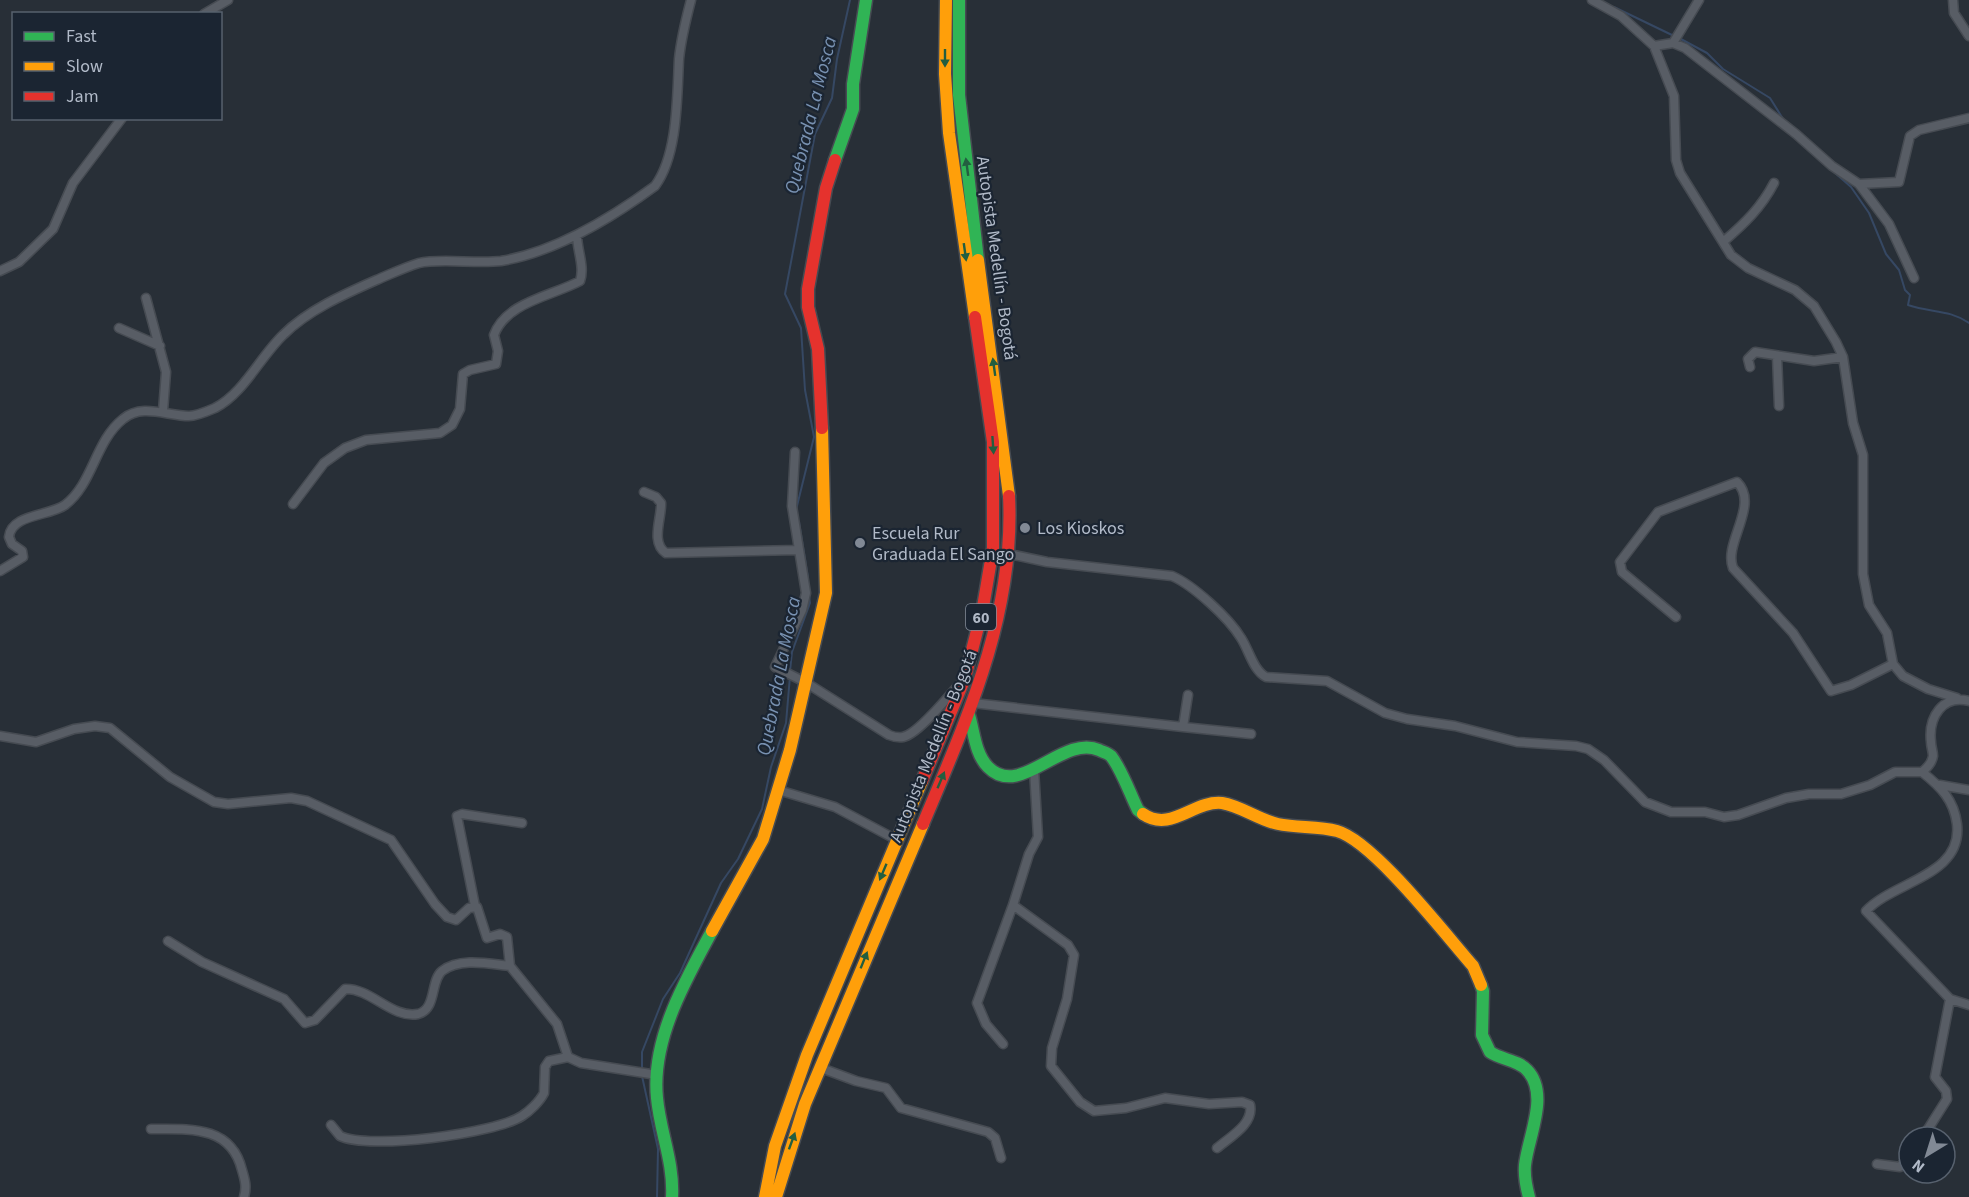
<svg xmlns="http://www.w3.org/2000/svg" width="1969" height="1197" font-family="'Source Sans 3',sans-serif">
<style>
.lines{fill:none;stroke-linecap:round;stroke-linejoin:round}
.stream{stroke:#364863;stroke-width:2}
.street-casing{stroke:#464b52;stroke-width:11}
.fast-casing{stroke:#464b52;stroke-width:15}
.slow-casing{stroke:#464b52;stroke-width:15}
.jam-casing{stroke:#464b52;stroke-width:15}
.street{stroke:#585d65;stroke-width:8}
.fast{stroke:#30b455;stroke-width:12}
.slow{stroke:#ff9f0a;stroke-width:12}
.jam{stroke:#e5322d;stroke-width:12}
.oneway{fill:#235e40}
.poi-dot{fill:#818995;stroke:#1b2532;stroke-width:2}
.labels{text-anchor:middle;stroke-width:4.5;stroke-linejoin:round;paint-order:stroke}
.shield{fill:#1b2532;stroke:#848d9b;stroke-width:1.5}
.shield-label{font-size:16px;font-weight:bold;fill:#b1bac8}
.street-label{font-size:18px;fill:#b1bac8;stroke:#1b2532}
.poi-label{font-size:18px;fill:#b1bac8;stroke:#1b2532;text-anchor:start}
.water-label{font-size:20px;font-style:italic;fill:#7891b1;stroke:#1b2532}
</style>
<rect width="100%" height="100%" fill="#282f37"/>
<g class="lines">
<path class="stream" d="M1614,7l60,29
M1679,38l28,15 16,16 47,29 15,24
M1794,137l57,50 18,26 17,41 13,16 6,20 5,5 -2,10c23,8 41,4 61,18
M796,510l18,-73 -9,-47 -4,-62 -16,-34 30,-160 17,-36 5,-39 13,-59
M799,522l9,56
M790,671l2,-19 18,-49 -1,-7
M642,1070v-18l21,-53 17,-26 41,-90 17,-24 24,-50 9,-42 15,-44 4,-47
M642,1076l16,73 -1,48"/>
<g class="street-casing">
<path id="street" d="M1592,0l29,16 33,30 20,50 2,64 4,13 51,82 17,13 47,22 19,16 22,36 7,15 10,66 10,32v119l6,31 18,28 6,31 10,12 25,13 29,9
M1953,0l1,13 15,23
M204,14l24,-14
M1673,43l26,-43
M1654,46l19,-3 12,5 111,86 36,32 27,18 40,-2 11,-46 9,-6 50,-12
M1859,184l30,40 25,54
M1723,242c21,-18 38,-34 51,-59
M0,271l19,-9 34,-33 20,-46 49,-65
M146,298l20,74 -3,39
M119,328l41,18
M1777,356l2,50
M1750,367l-2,-8 7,-7 59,9 29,-4
M795,452l-3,54 14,87 -4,17 -27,57 30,15 84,53c5,2 9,3 14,2 15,-3 43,-38 54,-50
M644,492l12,5 5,6c1,14 -11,40 5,50l132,-3
M293,504l31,-41 21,-15 21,-8 74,-7 12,-8 8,-16 3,-35 7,-4 26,-6 2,-13 -4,-16c12,-33 58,-39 86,-54 5,-14 -3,-31 -3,-46
M1009,554l38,8 125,14c21,9 57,42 69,62 8,12 12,32 25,39l61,4 58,32 22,6 48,7 62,16 59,4 12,3 16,11 41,42 26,10h34l19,5 14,-2 48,-17 23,-4h32l29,-9 25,-13h27c5,-4 10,-9 11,-16 0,-5 -2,-9 -2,-14 -3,-25 12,-48 38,-41
M0,571l23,-14 -1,-6 -10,-7 -3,-7c2,-23 41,-21 56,-32 28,-21 30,-64 58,-86 19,-16 44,-3 66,-3 7,0 19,-5 26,-8 29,-15 45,-51 68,-73 26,-26 64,-42 98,-57 12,-5 25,-11 38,-15 21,-5 58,1 82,-2 55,-9 109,-42 154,-75 23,-31 22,-89 24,-127 2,-20 7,-40 12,-59
M1676,617l-54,-45 -2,-10 38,-50 79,-30c23,23 -14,61 -4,86l60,65 38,58 20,-6 42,-21
M973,703l210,24 5,-32
M1183,727l68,7
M0,736l36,6 38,-13 21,-3 15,2 60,49 44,25 14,2 63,-6 16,3 84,39 44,64 12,13 9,3 13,-12 8,-1 10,31 13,-4 7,3 3,29 47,58 11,33 13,6 76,12
M1034,769l4,68 -9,17 -16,51 55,40 6,10 -7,44 -15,49 -1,18 29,36 14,9 32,-3 39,-10 44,6 33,-2 8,3c4,19 -20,32 -33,43
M1922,772c19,15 32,28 35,52 6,52 -63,57 -91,87l84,88 19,6
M1940,785l29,5
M778,790l57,17 62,33
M475,906l-18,-90 5,-2 60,9
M168,941l34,21 82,37 21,24 10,-3 30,-31c26,-1 47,30 73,25 19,-5 12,-33 24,-43 18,-14 48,-7 68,-5
M1003,1044l-17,-20 -9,-21 36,-98
M821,1068l35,13 30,7 15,20 87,24 7,6 6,20
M331,1125l9,11c29,14 154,-2 182,-20 8,-5 18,-15 22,-23l1,-26 4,-6 19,-4
M151,1129c38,0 80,-4 91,41 3,10 5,17 2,27
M1923,1137l24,-38 -1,-8 -11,-14 15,-78
M1877,1164l23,3 9,-11"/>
</g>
<g class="fast-casing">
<path id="fast" d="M959,0v95l19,165
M835,160l18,-51v-25l13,-84
M969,715c5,16 6,39 19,52 32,33 74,-33 111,-17 4,2 9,3 12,6 11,14 19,38 27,54l5,4
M1481,985l2,6 -1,44 8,17c12,8 28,8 37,18 23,24 1,67 -2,95 -1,11 1,21 4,32
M672,1197c2,-35 -12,-65 -15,-99 -6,-58 28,-117 55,-167"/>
</g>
<g class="slow-casing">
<path id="slow" d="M946,0l-1,74 4,59 26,184
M978,260l31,236
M1143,814c28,19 51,-14 79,-11 19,3 37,17 56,21 19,4 40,2 59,7 36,10 108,103 136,135l8,19
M712,931l51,-92 27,-89 36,-157 -4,-165
M765,1197l10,-51 32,-91 115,-274
M776,1197l29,-93 118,-280"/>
</g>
<g class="jam-casing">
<path id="jam" d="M822,428l-4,-79 -10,-42v-18l18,-101 9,-28
M922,781l43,-103 18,-71 10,-59v-106l-18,-125
M923,824c44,-105 92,-210 86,-328"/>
</g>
<use href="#street" class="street"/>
<use href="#fast" class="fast"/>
<use href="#slow" class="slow"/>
<use href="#jam" class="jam"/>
</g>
<defs><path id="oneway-solid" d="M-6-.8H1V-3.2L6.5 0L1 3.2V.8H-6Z" transform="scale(1.5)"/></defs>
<g class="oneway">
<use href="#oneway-solid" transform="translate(945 58) rotate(90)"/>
<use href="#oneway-solid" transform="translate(967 167) rotate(-98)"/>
<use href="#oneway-solid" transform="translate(965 252) rotate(82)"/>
<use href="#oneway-solid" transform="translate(994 367) rotate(-98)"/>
<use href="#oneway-solid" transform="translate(993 445) rotate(86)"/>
<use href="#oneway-solid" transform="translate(941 780) rotate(-67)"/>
<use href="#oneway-solid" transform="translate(883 872) rotate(113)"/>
<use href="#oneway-solid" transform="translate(864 960) rotate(-68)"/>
<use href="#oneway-solid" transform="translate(792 1141) rotate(-70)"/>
</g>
<g class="poi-dot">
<circle cx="1025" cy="528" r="6"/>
<circle cx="860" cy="543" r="6"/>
</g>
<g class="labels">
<rect class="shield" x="966" y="604" width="30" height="26" rx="4.5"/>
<g class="shield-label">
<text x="981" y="623">60</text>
</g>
<g class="street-label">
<text transform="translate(997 258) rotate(82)" y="6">Autopista Medellín - Bogotá</text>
<text transform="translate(933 746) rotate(-68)" y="6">Autopista Medellín - Bogotá</text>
</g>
<g class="poi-label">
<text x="1037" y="534">Los Kioskos</text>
<text x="872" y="539">Escuela Rur<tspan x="872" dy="21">Graduada El Sango</tspan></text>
</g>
<g class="water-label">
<text transform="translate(810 115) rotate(-76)" y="7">Quebrada La Mosca</text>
<text transform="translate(778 676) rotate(-79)" y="7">Quebrada La Mosca</text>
</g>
</g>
<rect x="12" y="12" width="210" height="108" fill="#1b2532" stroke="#57616e" stroke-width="1.5"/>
<rect x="24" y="32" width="30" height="9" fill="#30b455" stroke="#57616e" stroke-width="1.5"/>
<text x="66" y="42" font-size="18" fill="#b1bac8">Fast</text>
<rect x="24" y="62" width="30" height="9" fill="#ff9f0a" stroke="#57616e" stroke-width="1.5"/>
<text x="66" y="72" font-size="18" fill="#b1bac8">Slow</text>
<rect x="24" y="92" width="30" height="9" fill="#e5322d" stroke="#57616e" stroke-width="1.5"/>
<text x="66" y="102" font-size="18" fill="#b1bac8">Jam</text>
<g transform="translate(1927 1155) rotate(218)"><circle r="28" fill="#1b2532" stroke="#57616e" stroke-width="1.5"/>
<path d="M0-4.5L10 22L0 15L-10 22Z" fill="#818995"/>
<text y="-9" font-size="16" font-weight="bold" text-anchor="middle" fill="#b1bac8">N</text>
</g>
</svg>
